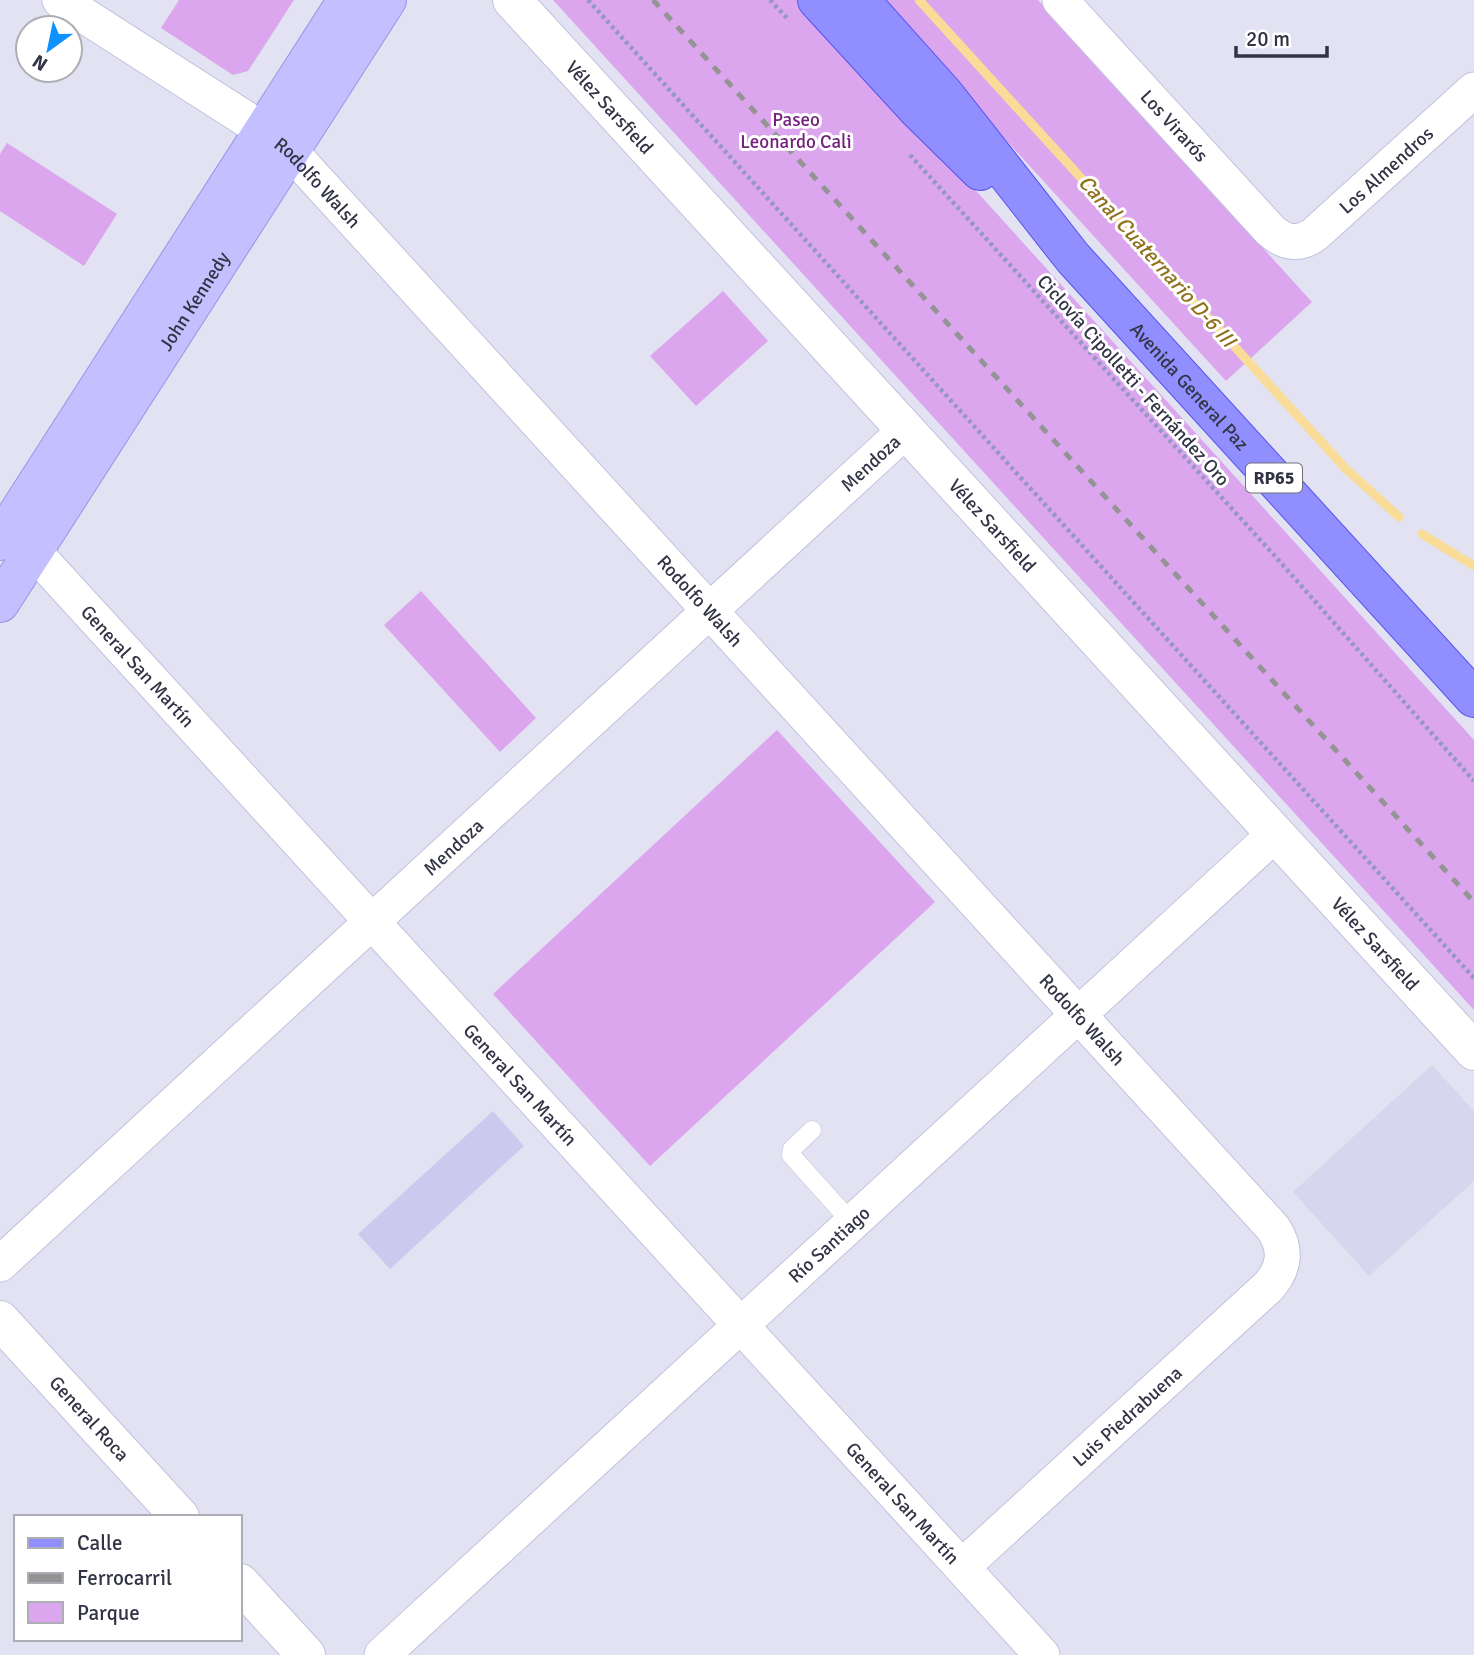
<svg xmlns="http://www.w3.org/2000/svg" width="1474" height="1655" font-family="Signika,sans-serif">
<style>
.residential{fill:#d6d7ef}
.education{fill:#cbcaee}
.green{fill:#dba6ed}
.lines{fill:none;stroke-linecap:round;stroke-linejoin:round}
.stream{stroke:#f8dc97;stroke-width:9}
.service-casing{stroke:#c1c2dd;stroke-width:19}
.minor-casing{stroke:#c1c2dd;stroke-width:37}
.tertiary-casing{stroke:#c1c2dd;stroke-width:40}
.secondary-casing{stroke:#9794e5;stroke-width:40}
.primary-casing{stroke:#5353f0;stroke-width:40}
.path{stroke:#9496c3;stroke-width:4.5;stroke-dasharray:3.5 3.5;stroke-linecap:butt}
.service{stroke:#fff;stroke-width:18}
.minor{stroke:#fff;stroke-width:35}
.tertiary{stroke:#fff;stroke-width:38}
.secondary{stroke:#c4c0ff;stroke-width:38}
.primary{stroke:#918fff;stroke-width:38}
.rail{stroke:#949494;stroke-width:5;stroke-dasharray:9 9;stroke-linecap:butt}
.labels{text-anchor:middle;stroke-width:6;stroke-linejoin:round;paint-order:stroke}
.shield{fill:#fff;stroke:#70717d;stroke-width:2}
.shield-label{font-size:18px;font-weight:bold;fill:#323445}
.street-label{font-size:19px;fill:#323445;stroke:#fff}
.park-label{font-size:19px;fill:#75207d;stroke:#fff}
.water-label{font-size:21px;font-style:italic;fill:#91711c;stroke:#fff}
</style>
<rect width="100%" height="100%" fill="#e2e2f3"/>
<path class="residential" d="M1432,1065l42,46v70l-105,95 -76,-84z"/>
<path class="education" d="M493,1111l31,35 -134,123 -32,-35z"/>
<path class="green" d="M179,0h115l-46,71 -15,4 -72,-47z
M553,0h250l671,740v270z
M878,0h160l274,302 -86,79z
M7,143l110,71 -33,52 -84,-55v-57z
M723,291l45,50 -72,65 -46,-50z
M421,591l115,127 -36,34 -116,-127z
M777,730l158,172 -285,264 -157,-172z"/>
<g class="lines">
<path class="stream" d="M919,0l427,469 53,48
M1422,534l52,32"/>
<g class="service-casing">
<path id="service" d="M812,1130l-20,19 -1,6 61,68"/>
</g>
<g class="minor-casing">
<g id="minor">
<path id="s1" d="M60,0l203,130 27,21 983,1077c14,21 12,40 -5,59l-306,280"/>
<path id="s2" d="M1060,0l210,230c14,13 29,16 45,4l159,-144"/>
<path id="s3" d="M14,530l1028,1125"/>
<path id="s4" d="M0,1264l906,-834"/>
<path id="s5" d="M382,1655l893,-821"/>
</g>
</g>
<g class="tertiary-casing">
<g id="tertiary">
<path id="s6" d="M512,0l962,1051"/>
<path id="s7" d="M0,1320l180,197"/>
<path d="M240,1583l66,72"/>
</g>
</g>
<g class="secondary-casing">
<g id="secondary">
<path d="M0,541l347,-541"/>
<path id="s8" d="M0,603l387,-603"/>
</g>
</g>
<g class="primary-casing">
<g id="primary">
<path d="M817,0l100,109 63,62"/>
<path id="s9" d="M860,0l85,95 128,163 401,440"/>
</g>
</g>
<path class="path" d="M588,0l886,978
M770,0l17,18
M910,155l364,400 200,226"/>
<use href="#service" class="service"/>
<use href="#minor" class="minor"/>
<use href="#tertiary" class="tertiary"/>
<use href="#secondary" class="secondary"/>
<use href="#primary" class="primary"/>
<path class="rail" d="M653,0l821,902"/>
</g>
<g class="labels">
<rect class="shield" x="1246" y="463.5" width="56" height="29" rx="5"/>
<g class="shield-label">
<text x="1274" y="484">RP65</text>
</g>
<g class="street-label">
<text dy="7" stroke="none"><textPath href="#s6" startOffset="145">Vélez Sarsfield</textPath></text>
<text dy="7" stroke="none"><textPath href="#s2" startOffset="170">Los Virarós</textPath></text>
<text dy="7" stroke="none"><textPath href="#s2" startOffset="457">Los Almendros</textPath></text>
<text dy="7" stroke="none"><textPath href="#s1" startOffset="317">Rodolfo Walsh</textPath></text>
<text dy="7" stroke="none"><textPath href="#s8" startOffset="359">John Kennedy</textPath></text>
<text transform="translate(1134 380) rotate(48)" y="7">Ciclovía Cipolletti - Fernández Oro</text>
<text dy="7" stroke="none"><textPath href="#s9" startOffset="508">Avenida General Paz</textPath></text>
<text dy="7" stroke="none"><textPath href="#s4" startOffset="1183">Mendoza</textPath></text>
<text dy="7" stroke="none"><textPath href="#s6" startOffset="712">Vélez Sarsfield</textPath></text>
<text dy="7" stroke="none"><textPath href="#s1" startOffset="884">Rodolfo Walsh</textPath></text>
<text dy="7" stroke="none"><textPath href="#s3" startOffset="184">General San Martín</textPath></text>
<text dy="7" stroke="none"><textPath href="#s4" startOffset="616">Mendoza</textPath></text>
<text dy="7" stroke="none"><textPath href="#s6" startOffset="1279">Vélez Sarsfield</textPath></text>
<text dy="7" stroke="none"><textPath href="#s1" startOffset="1451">Rodolfo Walsh</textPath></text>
<text dy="7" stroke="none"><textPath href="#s3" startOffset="751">General San Martín</textPath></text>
<text dy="7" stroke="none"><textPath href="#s5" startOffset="607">Río Santiago</textPath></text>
<text transform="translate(1127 1416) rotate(-42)" y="7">Luis Piedrabuena</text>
<text dy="7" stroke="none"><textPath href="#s7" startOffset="133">General Roca</textPath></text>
<text dy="7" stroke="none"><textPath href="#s3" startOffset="1318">General San Martín</textPath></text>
</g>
<g class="park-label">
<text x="796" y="126">Paseo<tspan x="796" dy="22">Leonardo Cali</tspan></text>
</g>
<g class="water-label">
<text transform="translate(1157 261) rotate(48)" y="7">Canal Cuaternario D-6 III</text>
</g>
</g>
<rect x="14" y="1515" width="228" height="126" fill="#ffffff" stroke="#adaeb5" stroke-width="2"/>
<rect x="28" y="1538" width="35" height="10" fill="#918fff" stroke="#adaeb5" stroke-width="2"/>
<text x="77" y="1550" font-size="21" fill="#323445">Calle</text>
<rect x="28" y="1573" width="35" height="10" fill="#949494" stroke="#adaeb5" stroke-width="2"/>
<text x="77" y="1585" font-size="21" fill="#323445">Ferrocarril</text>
<rect x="28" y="1602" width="35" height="21" fill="#dba6ed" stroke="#adaeb5" stroke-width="2"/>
<text x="77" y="1620" font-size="21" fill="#323445">Parque</text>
<g transform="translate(49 49) rotate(213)"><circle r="33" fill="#ffffff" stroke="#adaeb5" stroke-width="2"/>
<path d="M0-5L12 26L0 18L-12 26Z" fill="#0d92ff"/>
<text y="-10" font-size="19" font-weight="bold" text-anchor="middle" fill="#323445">N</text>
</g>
<path d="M1236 46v10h91v-10" fill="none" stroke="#323445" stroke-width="3.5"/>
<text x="1246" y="46" font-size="21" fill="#323445" stroke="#ffffff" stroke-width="5" paint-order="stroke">20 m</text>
</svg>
